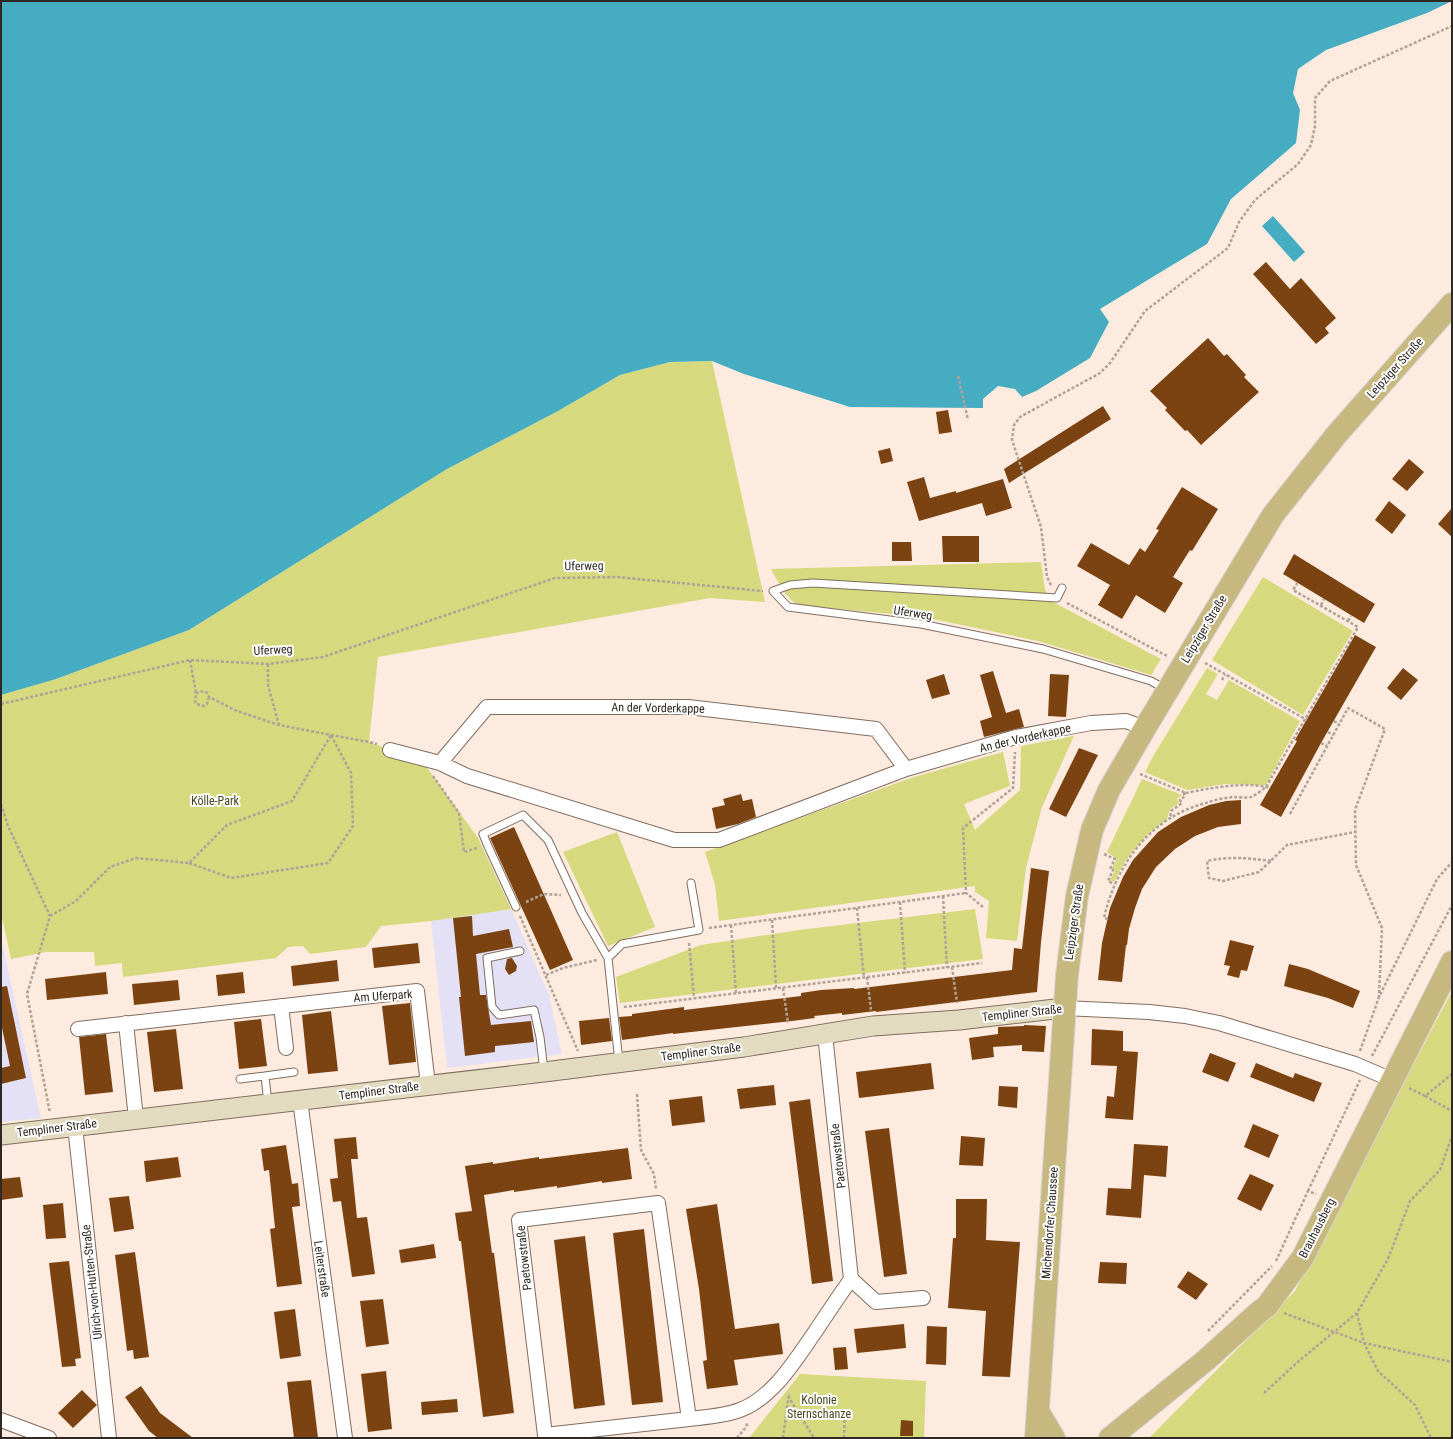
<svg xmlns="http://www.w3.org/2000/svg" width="1453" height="1439" font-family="'Roboto Condensed',sans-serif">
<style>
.commercial{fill:#e4e1f7}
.green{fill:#d6d97d}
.water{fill:#45acc2}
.building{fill:#7c4312}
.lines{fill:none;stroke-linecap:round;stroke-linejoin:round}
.lane-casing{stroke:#816d60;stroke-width:9}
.street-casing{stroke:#816d60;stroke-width:16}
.secondary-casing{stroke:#816d60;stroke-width:21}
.primary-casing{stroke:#d6d4d3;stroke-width:24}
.path{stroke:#b0a298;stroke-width:2.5;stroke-dasharray:3 2;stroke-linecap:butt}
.lane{stroke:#fff;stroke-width:7}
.street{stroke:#fff;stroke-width:14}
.secondary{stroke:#e3dbc0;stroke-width:19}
.primary{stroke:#c7b880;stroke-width:22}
.labels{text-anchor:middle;stroke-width:4;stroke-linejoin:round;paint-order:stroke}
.street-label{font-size:12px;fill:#302822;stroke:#fff}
.park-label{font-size:12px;fill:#46471e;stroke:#fff}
</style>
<rect width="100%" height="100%" fill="#fcebde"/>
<path class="commercial" d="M511,909l38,86 13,59 -115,14 -16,-147z
M1,938l40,180 -40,4z"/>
<path class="green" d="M712,361l53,241 -55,-4 -332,59 -9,85 21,8 30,8 58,80 33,71 -80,12 -50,5 -15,21 -56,7 -7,-8 -15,1 -12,11 -153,19 -1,-14 -27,3 -1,-14h-48l-35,7 -10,-46v-218l55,-16 133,-49 258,-161 111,-58 62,-36 50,-13z
M1041,562l4,28 8,12 108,57 -10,16 -113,-34 -115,-24 -125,-12c-13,-8 -20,-23 -27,-36z
M1263,577l90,54 -50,84 -91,-55z
M1207,668l11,6 -12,20 11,6 12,-20 71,41 -34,64 -41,-1 -38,6 -42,-18 7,-14z
M1074,736l-32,71 -16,61 -9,73 -31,-3 3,-37 -14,-9v-6l-256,35 -4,-36 -10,-33 209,-75 89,-25 7,34 -46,18 11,26 45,-40 1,-44z
M1142,779l40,16 -5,4 2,4 -9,6 -3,10 -18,14 -13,14 -12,16 -10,19 -4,-2 5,-10 -3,-2 5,-9 -10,-7z
M617,832l38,95 -47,19 -45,-94z
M975,909l8,50 -363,44 -4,-26 85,-32 98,-15z
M1452,991v447h-303l146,-147z
M800,1374l126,7 -2,57h-175z"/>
<path class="water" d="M1,1h1451l-25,12 -101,37 -28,19 -5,24 7,17 -4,33 -65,56 -24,45 -107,65 9,13 -19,36 -54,33 -14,6 -7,-8 -17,-3 -15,13v9l-133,-1 -106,-33 -32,-13 -42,1 -50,13 -62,36 -111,58 -258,161 -133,49 -55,16z
M1273,216l32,36 -11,10 -32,-36z"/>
<path class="building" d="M1266,262l24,27 11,-11 35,40 -11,10 4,5 -13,11 -63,-70z
M1208,338l16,18 3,-2 19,21 -2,2 15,15 -58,53 -14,-15 -2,1 -20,-21 2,-2 -17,-17z
M1103,406l8,13 -102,64 -5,-14z
M948,410l4,22 -13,2 -3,-22z
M890,448l3,13 -12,3 -3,-13z
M1409,459l15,13 -17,19 -15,-12z
M924,477l6,21 26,-7v2l47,-14 9,29 -26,8 -4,-13 -63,18 -12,-39z
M1182,487l36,22 -26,42 -2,-1 -17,27 10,6 -18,30 -29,-18 -14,24 -24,-14 12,-20 -33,-19 14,-23 38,22 11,-17 5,4 14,-22 -3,-1z
M1389,501l17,14 -14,19 -17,-14z
M1452,508v29l-14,-13z
M942,536h37v26h-36z
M892,542h19l1,19h-20z
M1294,554l81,50 -11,19 -81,-49z
M1355,635l21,12 -55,96 -40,74 -21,-12 37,-64 -2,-1z
M1403,668l15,12 -17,20 -14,-12z
M993,671l13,42 13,-4 5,18 -40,10 -4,-16 12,-4 -12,-42z
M944,674l6,20 -18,5 -6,-19z
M1050,674l19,1 -3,42 -18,-1z
M1079,748l19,7 -32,62 -17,-8z
M741,794l2,7 9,-2 4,18 -18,7 -22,5 -4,-21 13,-3 -2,-6z
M1241,800v24l-23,3 -23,9 -20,13 -19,18 -14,22 -7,19 -6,21 -2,16h-1l-4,37 -24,-2 4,-37 8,-35 13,-31 10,-17 25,-28 23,-15 28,-12 17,-4z
M514,827l59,133 -23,10 -60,-132z
M1031,868l18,3 -8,71 -4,50 -161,20v-1l-34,4v-2l-28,3 1,2 -23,3 -119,13v-1l-51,7 -3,-23 13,-1v-2l52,-7v3l117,-14v-3l20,-3 33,-2v1l158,-19 2,-22 8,1z
M472,916l1,20 36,-7 4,18 -37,7 4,41h6l5,30 40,-4 3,21 -39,4v6l-30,4 -6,-59h2l-8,-79z
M1230,940l24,6 -7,25 -6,-1 -2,8 -12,-3 3,-9 -6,-1z
M418,943l2,20 -46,5 -2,-20z
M512,958l5,8 -1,5 -7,4 -4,-6 2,-10z
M337,960l2,21 -46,5 -2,-20z
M1289,964l19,5 52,22 -7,17 -25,-10 -44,-12z
M106,972l2,22 -61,6 -2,-21z
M243,972l2,21 -27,3 -2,-21z
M178,980l2,20 -46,5 -2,-21z
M7,986l19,92 -25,6v-16l9,-2 -9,-43v-36z
M410,1003l6,59 -27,3 -7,-59z
M331,1011l7,60 -30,3 -6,-59z
M609,1018l3,23 -31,4 -2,-24z
M261,1019l6,47 -28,3 -5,-47z
M1024,1025l22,1 -2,26 -22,-1v-6l-29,2 1,10 -22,3 -3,-22 29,-4v-7l26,-1z
M176,1029l7,60 -29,3 -7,-60z
M1092,1029l31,2v20l15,1 -5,68 -28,-2 2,-22 7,1 3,-31 -26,-1z
M106,1034l7,58 -28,3 -6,-58z
M1210,1053l26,10 -8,19 -26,-10z
M931,1063l3,26 -75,9 -3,-26z
M1256,1063l37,15 2,-5 27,10 -8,19 -64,-25z
M774,1085l2,20 -36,4 -3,-20z
M999,1086l19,1 -1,21 -19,-2z
M702,1096l3,26 -33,4 -3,-26z
M810,1099l23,182 -21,3 -23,-182z
M1253,1124l26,11 -10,23 -25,-11z
M889,1128l18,146 -23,3 -19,-146z
M961,1136l24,2 -2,28 -24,-1z
M356,1137l2,22h-7l6,59 10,-1 8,57 -23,3 -11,-76 -8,1 -3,-23 8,-1 -4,-39z
M1134,1144l34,2 -2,31 -22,-2 -3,43 -35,-3 2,-27 23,1z
M286,1145l6,39 6,-1 2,23 -8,1 10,77 -25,3 -7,-58 5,-1 -6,-58 -5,1 -3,-22z
M628,1148l4,31 -30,4v-2l-45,7v-2l-43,6v-2l-30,5 8,58h2l20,160 -31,4 -22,-176h-2l-4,-28 17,-2 -7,-45 28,-4v2l46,-7v2z
M178,1157l3,20 -35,5 -2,-21z
M1250,1174l24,11 -13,26 -24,-12z
M20,1177l3,20 -22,3v-21z
M129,1196l5,33 -20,3 -5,-34z
M956,1199h31l-1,41 34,2 -10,135 -28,-1 4,-65 -38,-3 5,-70h3z
M63,1203l3,35 -20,1 -3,-34z
M717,1204l18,125 44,-6 4,31 -49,6 4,25 -31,4 -4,-28 4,-1 -8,-71 -13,-80z
M644,1229l19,173 -31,3 -19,-172z
M585,1236l20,169 -31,4 -20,-169z
M434,1244l2,14 -35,5 -2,-13z
M135,1252l14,105 -15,2 -1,-9 -6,1 -12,-96z
M69,1261l12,97 -6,1 1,7 -14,1 -13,-104z
M1100,1262l27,1 -1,21 -28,-1z
M1188,1271l20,13 -12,16 -19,-13z
M383,1299l6,45 -23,3 -6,-46z
M295,1309l6,47 -21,3 -6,-47z
M904,1324l2,24 -49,5 -3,-24z
M927,1326l20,1 -1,38 -20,-1z
M846,1347l2,22 -13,1 -2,-22z
M386,1371l6,58 -24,3 -7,-58z
M311,1380l7,58h-24l-7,-56z
M141,1386l19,27 33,25h-35l-9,-7 -24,-34z
M82,1390l15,15 -24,23 -15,-15z
M457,1399l1,13 -36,3 -1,-13z
M901,1420l12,1v15h-13z"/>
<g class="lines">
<g class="lane-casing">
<path id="lane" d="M1062,588l-5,10 -244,-15 -23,2 -17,6 15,16 133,17 122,25 108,32 14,8
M516,907l-29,-63 -4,-10 40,-19 25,25 34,73 26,45 11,104
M520,951l-33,7 5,49 7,8 35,-5 6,27 4,34
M608,958l14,-14 77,-14 -8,-47
M265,1076l29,-4
M240,1079l25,-3 3,28"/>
</g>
<g class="street-casing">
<path id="street" d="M390,750l50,13 27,13 207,64h45l187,-71 110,-32 75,-14 35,-2 19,7
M440,763l47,-56h201l188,22 30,40
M281,1006l5,42
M1064,1008l85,4 36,4 34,7 136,41 37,16
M126,1023l10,96
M78,1029l339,-38 11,94
M300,1100l45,338
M75,1126l34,312
M851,1279l25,23 47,-4
M689,1419l-144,16 -26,-215 139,-17 31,216c17,-2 35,-3 51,-9 33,-12 56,-51 75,-78 12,-18 24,-36 36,-53l-26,-245
M1,1420l48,18"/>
</g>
<g class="secondary-casing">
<path id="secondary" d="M1,1135l543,-63 200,-25 129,-21 86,-6 105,-12"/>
</g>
<g class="primary-casing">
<path id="primary" d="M1038,1411l16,27
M1036,1438l31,-463 10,-79 15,-66 17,-40 36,-62 128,-213 64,-81 115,-130
M1110,1438l96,-78 52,-47 9,-7 36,-49 149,-295"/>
</g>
<path class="path" d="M958,376l10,44
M1051,585l-4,-8 -6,-50 -29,-87 2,-15 6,-8 80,-44 10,-10 35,-52 83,-63 11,-26 16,-22 43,-36 13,-19 4,-19v-28l15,-17 122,-55
M1067,603l100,53
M1321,605l3,-6
M1348,621l3,-5
M190,660l6,33
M1205,663l102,57
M268,664v21l11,40
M1222,680l3,-6
M209,697l-2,7 -3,2 -8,-2 -1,-3 1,-8 8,-2 3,2 2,4 28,14 42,14 52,10 38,7 8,2
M1,704l189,-44 78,4 55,-7 232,-79 62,-1 146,14
M1334,721l5,3
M1328,732l5,3
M1321,743l6,3
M1140,774l46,19 -2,1 1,2 -5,4 2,3 -11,8 -1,8
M433,776l26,37 5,39 13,-4
M1186,793c23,-5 63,-12 84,-5
M1,804l7,22 42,90 -23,78 23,119
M1290,814l58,-106 37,21 -30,81 1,55 26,63 -3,69
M1104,854l11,5 -5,10 3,1 -5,11 6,3
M1271,861c-23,-3 -41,-5 -64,0l2,17 14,3 36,-9 28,-27 68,-13
M189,863l42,15 97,-15 25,-37 -2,-53 -20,-38
M943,896l4,72
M526,902l18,-8 17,1
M900,902l5,71
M983,907l-17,-14 -3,-65 50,-40 2,-36
M857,908l7,70
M50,916l26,-15 34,-34 26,-9 53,5 38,-38 65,-24 39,-66
M520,916l58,135
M1108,919l-4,-1c12,-53 46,-101 102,-115 8,-3 18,-5 27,-6 5,0 12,1 18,0 5,-2 11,-7 15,-10l92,-160 -65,-37 5,-8
M772,920l4,68
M731,925l5,68
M709,928l257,-35
M689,943l5,55
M952,967l5,36
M546,975l17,-7 34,-8
M867,977l4,33
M783,988l5,35
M624,1007l358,-44
M1360,1051l19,-54 58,-118 15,-17
M1372,1056l80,-151
M1409,1088l16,8 27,-22
M637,1094l4,56 13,24 2,15
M1425,1096l27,15
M1308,1191l52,-111
M1276,1261l32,-70 8,3
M1284,1313l80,30 88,19
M1357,1313l7,30 14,28 37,34 16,33
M1208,1331l64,-65
M1264,1393l36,-33 57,-47 31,-54 22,-58 30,-31 12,-34
M788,1396l26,42
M737,1438l9,-11 2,-5
M783,1438l6,-45
M844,1438l1,-26"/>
<use href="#lane" class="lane"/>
<use href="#street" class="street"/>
<use href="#secondary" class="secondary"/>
<use href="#primary" class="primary"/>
</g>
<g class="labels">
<g class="street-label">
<text transform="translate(1395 368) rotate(-48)" y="4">Leipziger Straße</text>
<text transform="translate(584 566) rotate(-1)" y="4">Uferweg</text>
<text transform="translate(913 613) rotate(9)" y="4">Uferweg</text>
<text transform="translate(1204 629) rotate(-59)" y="4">Leipziger Straße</text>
<text transform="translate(273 650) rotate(-3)" y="4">Uferweg</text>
<text transform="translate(658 708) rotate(1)" y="4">An der Vorderkappe</text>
<text transform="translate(1025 738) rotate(-13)" y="4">An der Vorderkappe</text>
<text transform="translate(1074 922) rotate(-82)" y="4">Leipziger Straße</text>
<text transform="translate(383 996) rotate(-4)" y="4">Am Uferpark</text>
<text transform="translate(1022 1013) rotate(-6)" y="4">Templiner Straße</text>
<text transform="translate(701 1052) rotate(-7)" y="4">Templiner Straße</text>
<text transform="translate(379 1091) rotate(-7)" y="4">Templiner Straße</text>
<text transform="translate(57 1128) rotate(-7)" y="4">Templiner Straße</text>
<text transform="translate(838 1156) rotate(-96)" y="4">Paetowstraße</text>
<text transform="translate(1050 1223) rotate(-86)" y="4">Michendorfer Chaussee</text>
<text transform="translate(1317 1228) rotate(-63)" y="4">Brauhausberg</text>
<text transform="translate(524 1258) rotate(-96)" y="4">Paetowstraße</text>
<text transform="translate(322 1269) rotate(82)" y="4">Leiterstraße</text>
<text transform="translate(92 1282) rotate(-96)" y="4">Ulrich-von-Hutten-Straße</text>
</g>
<g class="park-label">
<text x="215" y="805">Kölle-Park</text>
<text x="819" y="1404">Kolonie<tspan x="819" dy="14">Sternschanze</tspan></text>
</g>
</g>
<rect width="1453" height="1439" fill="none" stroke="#302822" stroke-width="4"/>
</svg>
